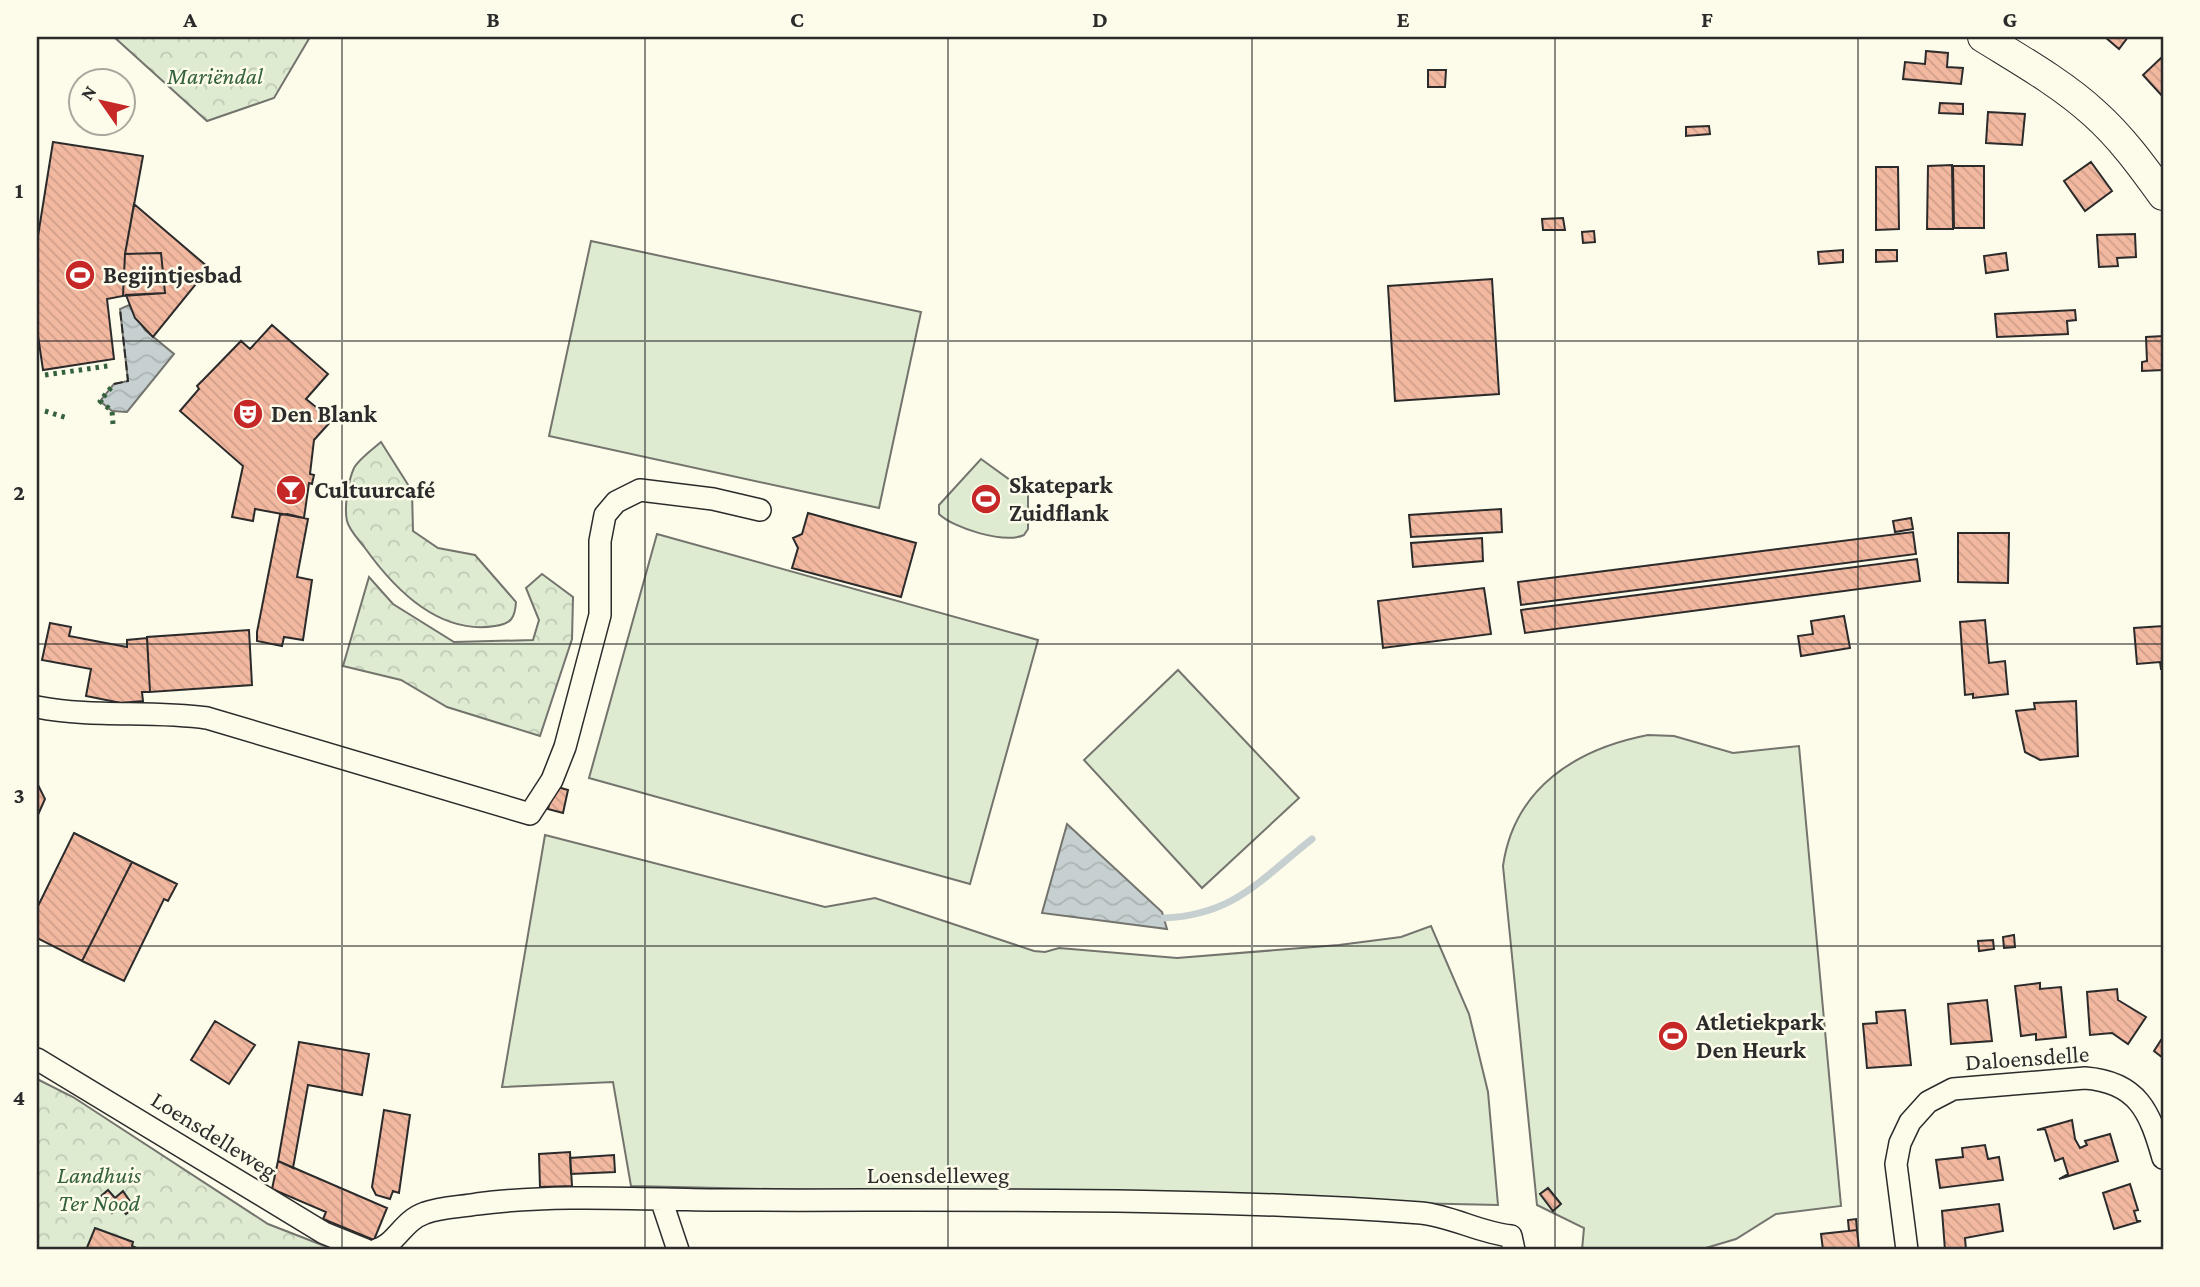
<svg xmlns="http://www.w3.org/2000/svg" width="2200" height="1287" font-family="'Crimson Pro',serif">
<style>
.green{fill:#deebd1;stroke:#74746e;stroke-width:2}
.park{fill:url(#park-crowns);stroke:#74746e;stroke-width:2}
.water{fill:url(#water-waves);stroke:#74746e;stroke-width:2}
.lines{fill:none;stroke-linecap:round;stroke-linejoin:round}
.stream{stroke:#c7d0d0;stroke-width:7}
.building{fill:url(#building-back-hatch);stroke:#2b2b2b;stroke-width:2}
.minor-casing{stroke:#2b2b2b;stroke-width:24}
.secondary-casing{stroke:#2b2b2b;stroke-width:32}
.minor{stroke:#fdfbea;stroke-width:21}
.secondary{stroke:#fdfbea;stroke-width:30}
.hedge{stroke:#34623c;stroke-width:5;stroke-dasharray:3.5 5;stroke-linecap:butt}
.fence{stroke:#2b2b2b;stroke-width:2;stroke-dasharray:9 3.5;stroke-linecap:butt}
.wall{stroke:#2b2b2b;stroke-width:3.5}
.grid{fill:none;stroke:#2b2b2b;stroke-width:2;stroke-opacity:0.55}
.labels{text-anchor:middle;stroke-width:5;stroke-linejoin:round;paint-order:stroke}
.park-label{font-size:24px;font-style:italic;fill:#34623c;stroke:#fdfbea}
.poi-label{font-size:24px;font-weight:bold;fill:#2b2b2b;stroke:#fdfbea;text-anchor:start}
.street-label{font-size:24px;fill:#2b2b2b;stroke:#fdfbea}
.neatline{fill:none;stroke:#2b2b2b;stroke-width:2.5}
.grid-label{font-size:23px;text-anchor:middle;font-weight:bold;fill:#2b2b2b}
</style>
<defs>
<pattern id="park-crowns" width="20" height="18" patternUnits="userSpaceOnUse" patternTransform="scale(1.75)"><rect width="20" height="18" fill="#deebd1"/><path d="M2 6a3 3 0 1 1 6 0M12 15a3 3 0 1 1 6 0" fill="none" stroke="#bfcab4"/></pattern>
<pattern id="water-waves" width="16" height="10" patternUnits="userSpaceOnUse" patternTransform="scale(1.75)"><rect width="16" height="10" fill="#c7d0d0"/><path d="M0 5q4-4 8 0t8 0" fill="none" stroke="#abb3b3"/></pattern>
<pattern id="building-back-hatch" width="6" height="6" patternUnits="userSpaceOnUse" patternTransform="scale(1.75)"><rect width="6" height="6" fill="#f2b8a0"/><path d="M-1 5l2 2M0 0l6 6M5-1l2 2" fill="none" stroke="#d09e8a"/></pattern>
</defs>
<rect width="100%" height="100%" fill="#fdfbea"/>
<path class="green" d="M591,241l330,71 -42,196 -330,-72z
M981,459l47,34v36l-4,6c-20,9 -71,-7 -85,-21v-9z
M657,534l381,106 -68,244 -381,-106z
M1178,670l121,128 -97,90 -118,-128z
M1648,735l26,1 59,17 66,-7 42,460 -65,8 -40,25 -37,11h-117l2,-22 -47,-23 -34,-339c11,-78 73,-117 145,-131z
M545,835l280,72 50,-9 159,53 11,1 14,-4 118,10 162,-13 62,-8 30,-11 38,88 19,78 10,113 -867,-19 -18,-104 -111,5z"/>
<path class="park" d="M114,37h196l-36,61 -67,23z
M381,442l31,49 1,40 25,17 37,7 41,47c-1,16 -5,22 -21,24 -56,9 -100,-36 -130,-78 -6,-8 -16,-18 -18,-27 -3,-13 1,-40 7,-53 5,-9 19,-19 27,-26z
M542,574l31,23 -1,42 -32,97 -93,-29 -46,-27 -58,-14 26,-89 24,27 61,38 79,-2 6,-20 -13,-32z
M37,1079l36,18 195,127 67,26h-298z"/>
<path class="water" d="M129,305l16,25 29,24 -47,58 -15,-1 -12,-10 14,-17 14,-3 -8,-72z
M1067,824l95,88 5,17 -125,-16z"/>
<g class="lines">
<path class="stream" d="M1164,918c70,-3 96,-38 148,-79"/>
</g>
<path class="building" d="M2105,37h23l-9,12z
M1926,51l22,2 -1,14 16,1 -2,16 -58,-5 2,-17 20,2z
M2163,56v41l-20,-22z
M1428,70h18l-1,17h-17z
M1940,103l23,1v10l-24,-1z
M1988,112l37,2 -3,31 -36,-2z
M1709,126l1,8 -24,2v-9z
M53,142l90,14 -18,98 -2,42 -16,3 7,60 -71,11 -6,-41v-87z
M2091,162l21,29 -27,20 -21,-30z
M1952,165l1,64h-26l1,-63z
M1953,166h31v62h-30z
M1876,167h22l1,62 -23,1z
M134,204l75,64 -56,69 -18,-19 -9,-23 39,-2 -4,-40 -36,1z
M1563,218l2,12h-22l-1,-11z
M1594,231l1,11 -12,1 -1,-11z
M2135,234l1,23 -19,1 1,8 -19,1 -2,-32z
M1843,250v12l-24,2 -1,-12z
M1876,250h21v11l-21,1z
M161,253l4,40 -42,3 2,-42z
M2006,253l2,17 -22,3 -2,-17z
M1492,279l7,115 -104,7 -7,-115z
M2075,310l1,10 -9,1 1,13 -71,3 -2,-23z
M272,325l56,49 -22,25 26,21 -18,20 -4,34 4,1 -2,9 -3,-1 -5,35 -49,-9 -2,12 -21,-4 11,-51 -63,-55 19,-22 -2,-3 7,-7 37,-38 9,8z
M2163,336v34l-21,1v-9l5,-1 -1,-24z
M1501,509l1,23 -91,5 -2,-22z
M808,513l108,30 -15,54 -109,-29 6,-20 -5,-10 9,-4z
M287,514l21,5 -11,58 15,3 -9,60 -19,-3 -2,9 -25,-5v-9l23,-117z
M1911,518l2,11 -18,3 -2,-11z
M1913,532l3,22 -395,51 -3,-23z
M1958,533h51l-1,50 -50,-1z
M1482,538l1,23 -70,6 -2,-24z
M1917,559l3,22 -395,52 -4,-23z
M1484,588l7,46 -108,14 -5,-47z
M1844,616l6,32 -49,8 -3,-20 15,-2 -2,-13z
M1985,620l4,43 16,-2 3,33 -35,4v-4l-8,1 -5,-73z
M50,623l21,4 -2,9 58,11v-7l20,-2 3,54h-8l1,9 -22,2 -35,-7 5,-27 -49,-9z
M2163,626v43h-2l-1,-7 -23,2 -3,-36z
M249,630l3,55 -102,7 -3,-55z
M2076,701l2,55 -38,4 -15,-8 -9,-41 19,-2 -1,-6z
M37,783l8,16 -8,18z
M554,786l14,4 -5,23 -15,-4z
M74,833l58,29 -50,99 -45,-23v-30z
M132,862l45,22 -9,17 -4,-2 -40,82 -42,-20z
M2014,935l1,12 -11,1 -1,-11z
M1993,940l1,9 -15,2 -1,-10z
M2040,983v6l21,-2 5,50 -30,3v-6l-15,2 -6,-50z
M2117,989l1,11 28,17 -18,27 -16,-11 -22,2 -3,-43z
M1987,1000l5,41 -41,3 -3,-40z
M1905,1010l6,55 -44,3 -4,-44 14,-1 -1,-11z
M215,1021l40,24 -26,39 -38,-24z
M2163,1037v21l-9,-7z
M299,1042l70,12 -7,41 -54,-10 -15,83 -15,-7z
M384,1110l26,5 -11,78 -6,-2 -3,8 -14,-4 -4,-8z
M2072,1120l3,19 5,9 7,-3 -2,-4 25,-7 8,27 -59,18 9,-5 -5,-16 -8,3 -10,-32 -8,1z
M1985,1145l3,14 11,-2 4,23 -63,8 -4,-28 27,-3 -1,-9z
M570,1152l2,34 -32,1 -1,-33z
M614,1155l1,17 -44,2 -1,-16z
M278,1161l109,47 -13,32 -51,-21 3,-7 -54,-23z
M2130,1184l8,26 -4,1 3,10h4l-27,8 -11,-36z
M1548,1188l13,16 -8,7 -13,-17z
M108,1190l7,8 8,-7 11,16 -8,7 -6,-7 -8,6 -12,-16z
M1999,1204l4,27 -38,7 1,12h-21l-3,-39z
M1856,1219l1,11 -8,1 -1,-11z
M95,1228l38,14 -1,4 9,4h-55z
M1857,1230l2,18 -36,2 -2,-16z"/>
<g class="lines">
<g class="minor-casing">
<path id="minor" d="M37,707c56,11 114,3 170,11l323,96 22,-34 13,-33 35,-132v-74l5,-26 11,-13 24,-12 73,9 47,11
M37,1059l287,174 42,17
M661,1199l17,51
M376,1250c21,-6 26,-29 49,-37 16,-6 35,-6 52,-9 78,-10 159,-5 237,-4 236,1 472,-4 707,13 31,3 59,20 90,23l3,14
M1907,1250l-11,-86 4,-21 10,-21 18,-20 25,-13 132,-11c53,4 65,34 78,80"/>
</g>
<g class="secondary-casing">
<path id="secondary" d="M1983,37c37,23 78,46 111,76 27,24 48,53 69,82"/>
</g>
<use href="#minor" class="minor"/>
<use href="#secondary" class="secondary"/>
<path class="hedge" d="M45,375l63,-9
M45,411l22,7
M113,424l-1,-13 -12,-10 14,-17"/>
<path class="fence" d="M114,384l14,-3 -8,-72"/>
<path class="wall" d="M37,81v5"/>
</g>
<path class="grid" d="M342,37v1213M645,37v1213M948,37v1213M1252,37v1213M1555,37v1213M1858,37v1213M37,341h2126M37,644h2126M37,946h2126"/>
<defs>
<g id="stadium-disc" transform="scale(1.575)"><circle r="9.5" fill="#c62828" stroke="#fdfbea"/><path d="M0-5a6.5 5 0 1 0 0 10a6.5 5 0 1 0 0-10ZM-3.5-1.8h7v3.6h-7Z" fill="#fff"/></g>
<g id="theatre-disc" transform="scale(1.575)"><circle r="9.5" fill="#c62828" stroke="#fdfbea"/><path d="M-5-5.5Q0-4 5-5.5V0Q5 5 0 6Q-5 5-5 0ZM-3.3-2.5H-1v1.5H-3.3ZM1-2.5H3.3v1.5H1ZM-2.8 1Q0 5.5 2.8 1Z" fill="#fff"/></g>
<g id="bar-disc" transform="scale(1.575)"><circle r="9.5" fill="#c62828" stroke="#fdfbea"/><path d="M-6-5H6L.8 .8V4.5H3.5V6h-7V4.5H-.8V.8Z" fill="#fff"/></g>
</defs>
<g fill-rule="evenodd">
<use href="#stadium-disc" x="80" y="275"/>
<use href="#theatre-disc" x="248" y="414"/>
<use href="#bar-disc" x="291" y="490"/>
<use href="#stadium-disc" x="986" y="499"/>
<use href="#stadium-disc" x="1673" y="1036"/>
</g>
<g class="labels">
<g class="park-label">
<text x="215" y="84">Mariëndal</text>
<text x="99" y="1183">Landhuis<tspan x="99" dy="28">Ter Nood</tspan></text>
</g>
<g class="poi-label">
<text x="103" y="283">Begijntjesbad</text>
<text x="271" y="422">Den Blank</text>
<text x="1009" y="493">Skatepark<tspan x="1009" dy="28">Zuidflank</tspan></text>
<text x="314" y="498">Cultuurcafé</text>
<text x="1696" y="1030">Atletiekpark<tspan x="1696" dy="28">Den Heurk</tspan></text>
</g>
<g class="street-label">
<text transform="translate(2027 1058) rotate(-4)" y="8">Daloensdelle</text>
<text transform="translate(214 1135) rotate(32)" y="8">Loensdelleweg</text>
<text x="938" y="1183">Loensdelleweg</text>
</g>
</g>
<rect width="2200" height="1287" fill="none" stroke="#fdfbea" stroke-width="77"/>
<g transform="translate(102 102) rotate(304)"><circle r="33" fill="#fdfbea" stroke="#a9a89e" stroke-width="2"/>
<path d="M0-5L12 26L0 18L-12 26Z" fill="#c62828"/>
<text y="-10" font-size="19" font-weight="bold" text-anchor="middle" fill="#2b2b2b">N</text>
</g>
<rect x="38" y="38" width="2124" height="1210" class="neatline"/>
<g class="grid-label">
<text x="190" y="27">A</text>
<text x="493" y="27">B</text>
<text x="797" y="27">C</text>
<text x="1100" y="27">D</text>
<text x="1403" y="27">E</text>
<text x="1707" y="27">F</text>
<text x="2010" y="27">G</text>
<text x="19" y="198">1</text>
<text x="19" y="500">2</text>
<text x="19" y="803">3</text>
<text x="19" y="1105">4</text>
</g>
</svg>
